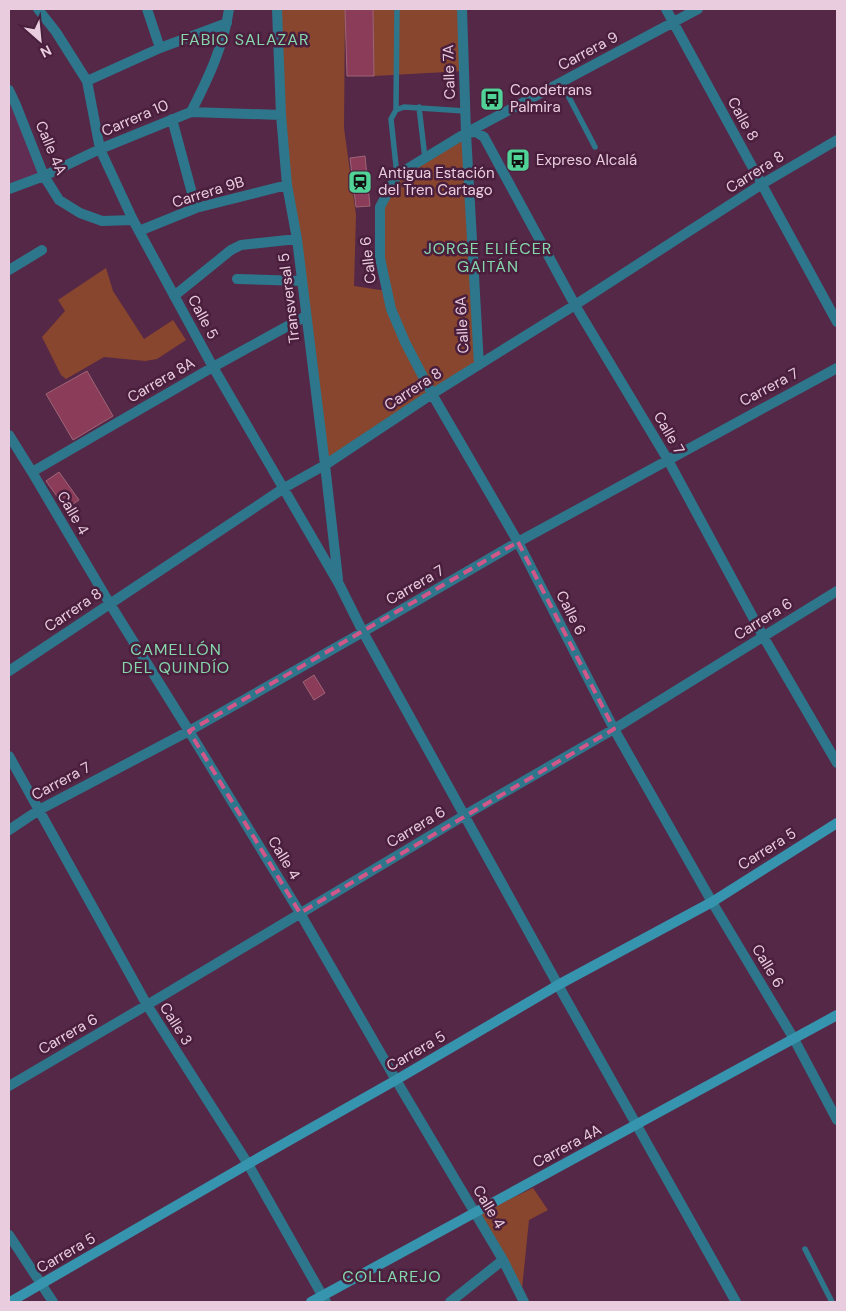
<svg xmlns="http://www.w3.org/2000/svg" width="846" height="1311" font-family="'DM Sans',sans-serif">
<style>
.built{fill:#612d52}
.green{fill:#88462e}
.building{fill:#8b3c58;stroke:#9f6476}
.lines{fill:none;stroke-linecap:round;stroke-linejoin:round}
.service{stroke:#2e768b;stroke-width:5.5}
.minor{stroke:#2e768b;stroke-width:10}
.secondary{stroke:#3794ae;stroke-width:10}
.marked{fill:none;stroke:#d05789;stroke-width:4;stroke-dasharray:10 6;stroke-linejoin:round}
.labels{text-anchor:middle;stroke-width:5;stroke-linejoin:round;paint-order:stroke}
.street-label{font-size:15px;fill:#e9ccde;stroke:#4a1e3d}
.poi-label{font-size:15px;fill:#e9ccde;stroke:#4a1e3d;text-anchor:start}
.neighbourhood-label{font-size:16px;letter-spacing:1px;fill:#86d7ac;stroke:#4a1e3d}
</style>
<rect width="100%" height="100%" fill="#552847"/>
<path class="built" d="M9,90l8,15 22,73 -30,11z"/>
<path class="green" d="M277,9h68l-1,119 12,87 -2,71 33,5 -7,-84 17,-32 69,-42 13,232 -154,95 -38,-275z
M373,9h87l4,62 -90,5z
M106,268l7,23 31,48 29,-19 13,20 -29,19 -12,2 -41,-4 -38,22 -5,-4 -19,-38 23,-26 -7,-11z
M533,1188l15,22 -19,10 -7,69 -43,-75z"/>
<path class="building" d="M345,9h28l1,67h-27z
M365,156l5,50 -14,1 -6,-49z
M87,371l26,45 -40,24 -27,-46z
M59,472l20,28 -13,9 -20,-28z
M314,675l11,18 -11,7 -11,-18z"/>
<g class="lines">
<path class="service" d="M561,82l34,65
M419,107l6,51
M396,110l1,-101
M397,175l-6,-56 5,-9 8,-3 61,4
M805,1249l27,53"/>
<path class="minor" d="M38,9l18,23 31,49 13,68 33,71 80,147 126,217 24,48 195,353 178,317
M147,9l13,39
M277,9l4,106 6,70 10,54 28,226 13,114
M462,9l4,124 13,232
M666,9l171,313
M698,9l-232,124 -69,42 -17,32v51l11,51 14,33 27,52 86,148 96,187 98,173 82,137 43,81
M87,81l73,-33 67,-25
M9,90l7,15 28,71 15,24 21,13 22,8 31,-1
M191,112c17,-33 33,-67 38,-103
M172,119l24,89
M467,133l9,-1 8,5 91,168 93,155 95,176 74,127
M9,189l35,-13 56,-27 91,-37 90,3
M139,231l57,-23 91,-23
M9,270l33,-20
M237,279l65,2
M174,296l57,-46 10,-5 56,-6
M9,435l23,37 78,132 79,127 111,182 96,167 107,180 21,42
M32,472l181,-105 93,-51
M9,671l275,-183 41,-23 107,-71 143,-89 187,-121 75,-44
M9,756l138,249 101,159 78,138
M9,830l30,-20 150,-79 174,-99 155,-90 319,-174
M9,1086l138,-81 318,-190 149,-86 223,-138
M9,1235l44,67
M450,1302l53,-42"/>
<path class="secondary" d="M10,1302l238,-138 148,-84 162,-95 154,-83 125,-79
M311,1302l526,-287"/>
</g>
<path class="marked" d="M518,542l96,187 -314,184 -111,-182z"/>
<defs>
<g id="bus-square" transform="scale(1.25)"><rect x="-9" y="-9" width="18" height="18" rx="4" fill="#51d397" stroke="#4a1e3d"/><path d="M-5-6H5V4H4V6H2V4H-2V6H-4V4H-5ZM-3.5-4V0h7V-4ZM-3.5 1.2v1.5H-2V1.2ZM2 1.2v1.5H3.5V1.2Z" fill="#111"/></g>
<g id="station-square" transform="scale(1.25)"><rect x="-9" y="-9" width="18" height="18" rx="4" fill="#51d397" stroke="#4a1e3d"/><path d="M-3-6H3Q5-6 5-4V2Q5 4 3 4L4.5 6H3L1.5 4h-3L-3 6H-4.5L-3 4Q-5 4-5 2V-4Q-5-6-3-6ZM-3.5-4v3h7v-3ZM-3.5 1v1.5H-2V1ZM2 1v1.5H3.5V1Z" fill="#111"/></g>
</defs>
<g fill-rule="evenodd">
<use href="#bus-square" x="492" y="99"/>
<use href="#bus-square" x="518" y="160"/>
<use href="#station-square" x="360" y="182"/>
</g>
<g class="labels">
<g class="street-label">
<text transform="translate(588 51) rotate(-28)" y="5">Carrera 9</text>
<text transform="translate(449 72) rotate(-92)" y="5">Calle 7A</text>
<text transform="translate(135 118) rotate(-23)" y="5">Carrera 10</text>
<text transform="translate(743 119) rotate(61)" y="5">Calle 8</text>
<text transform="translate(51 148) rotate(67)" y="5">Calle 4A</text>
<text transform="translate(755 172) rotate(-32)" y="5">Carrera 8</text>
<text transform="translate(208 192) rotate(-17)" y="5">Carrera 9B</text>
<text transform="translate(368 260) rotate(-97)" y="5">Calle 6</text>
<text transform="translate(289 298) rotate(-97)" y="5">Transversal 5</text>
<text transform="translate(203 317) rotate(62)" y="5">Calle 5</text>
<text transform="translate(462 325) rotate(-93)" y="5">Calle 6A</text>
<text transform="translate(161 380) rotate(-30)" y="5">Carrera 8A</text>
<text transform="translate(769 387) rotate(-28)" y="5">Carrera 7</text>
<text transform="translate(413 389) rotate(-33)" y="5">Carrera 8</text>
<text transform="translate(669 433) rotate(60)" y="5">Calle 7</text>
<text transform="translate(73 513) rotate(60)" y="5">Calle 4</text>
<text transform="translate(415 585) rotate(-30)" y="5">Carrera 7</text>
<text transform="translate(73 610) rotate(-34)" y="5">Carrera 8</text>
<text transform="translate(571 613) rotate(63)" y="5">Calle 6</text>
<text transform="translate(763 619) rotate(-32)" y="5">Carrera 6</text>
<text transform="translate(61 781) rotate(-28)" y="5">Carrera 7</text>
<text transform="translate(416 827) rotate(-31)" y="5">Carrera 6</text>
<text transform="translate(767 849) rotate(-32)" y="5">Carrera 5</text>
<text transform="translate(284 858) rotate(59)" y="5">Calle 4</text>
<text transform="translate(768 966) rotate(59)" y="5">Calle 6</text>
<text transform="translate(176 1024) rotate(58)" y="5">Calle 3</text>
<text transform="translate(68 1034) rotate(-30)" y="5">Carrera 6</text>
<text transform="translate(416 1051) rotate(-30)" y="5">Carrera 5</text>
<text transform="translate(567 1146) rotate(-28)" y="5">Carrera 4A</text>
<text transform="translate(489 1207) rotate(59)" y="5">Calle 4</text>
<text transform="translate(66 1253) rotate(-30)" y="5">Carrera 5</text>
</g>
<g class="poi-label">
<text x="510" y="95">Coodetrans<tspan x="510" dy="17">Palmira</tspan></text>
<text x="536" y="165">Expreso Alcalá</text>
<text x="378" y="178">Antigua Estación<tspan x="378" dy="17">del Tren Cartago</tspan></text>
</g>
<g class="neighbourhood-label">
<text x="245" y="45">FABIO SALAZAR</text>
<text x="488" y="254">JORGE ELIÉCER<tspan x="488" dy="18">GAITÁN</tspan></text>
<text x="176" y="655">CAMELLÓN<tspan x="176" dy="18">DEL QUINDÍO</tspan></text>
<text x="392" y="1282">COLLAREJO</text>
</g>
</g>
<rect width="846" height="1311" fill="none" stroke="#e9ccde" stroke-width="20"/>
<g transform="translate(40 40) rotate(153)" stroke="#4a1e3d" stroke-width="4" paint-order="stroke">
<path d="M0-4L9 19L0 12L-9 19Z" fill="#e9ccde"/>
<text y="-8" font-size="14" font-weight="bold" text-anchor="middle" fill="#e9ccde">N</text>
</g>
</svg>
